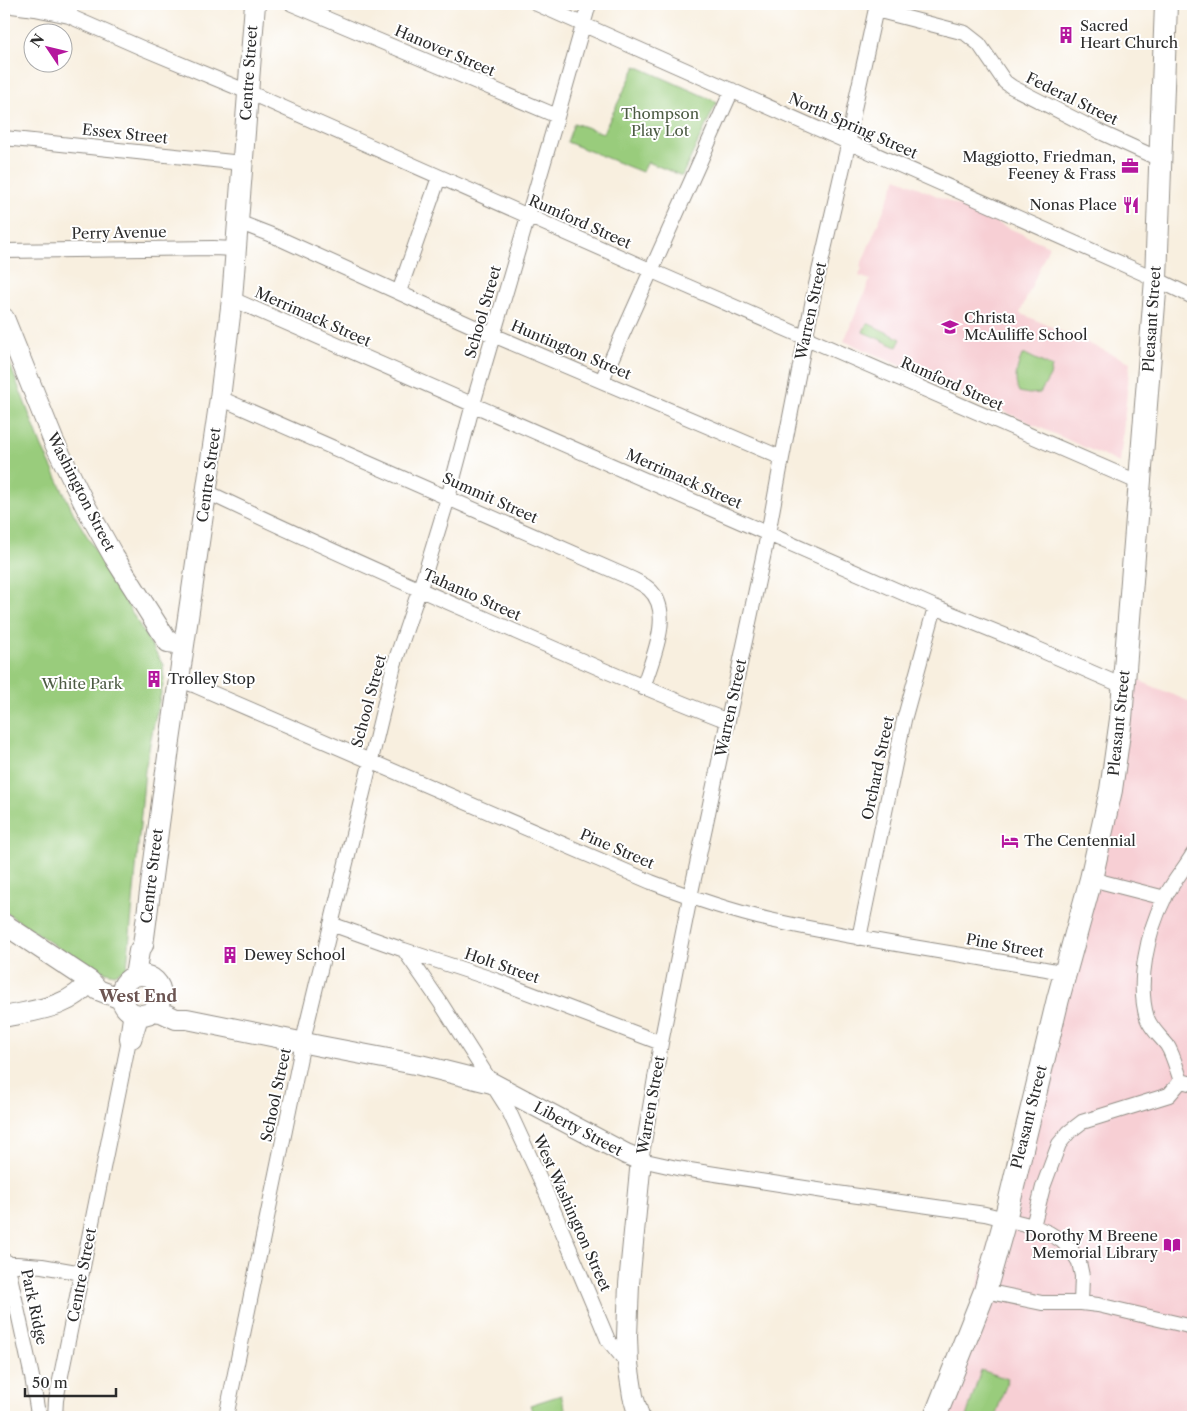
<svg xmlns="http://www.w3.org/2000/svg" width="1197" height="1421" font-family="'Libre Caslon Text',serif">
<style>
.built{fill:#f7cfd4}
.green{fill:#99cc7c;stroke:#627c54}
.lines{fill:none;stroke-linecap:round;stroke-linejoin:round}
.street-casing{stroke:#928d85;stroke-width:16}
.secondary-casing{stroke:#928d85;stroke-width:22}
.primary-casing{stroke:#928d85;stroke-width:24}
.street{stroke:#fff;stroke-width:14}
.secondary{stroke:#fff;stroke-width:20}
.primary{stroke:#fff;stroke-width:22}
.labels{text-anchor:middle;stroke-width:4;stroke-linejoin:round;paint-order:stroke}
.poi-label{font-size:15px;fill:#2b2b2b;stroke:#fff;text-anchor:start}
.street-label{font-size:15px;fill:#2b2b2b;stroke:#fff}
.park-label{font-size:15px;fill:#4c5b43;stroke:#fff}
.neighbourhood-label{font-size:16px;font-weight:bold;fill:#6c5552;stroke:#fff}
</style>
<rect width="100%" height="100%" fill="#fff"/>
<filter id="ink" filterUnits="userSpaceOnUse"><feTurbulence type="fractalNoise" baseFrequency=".02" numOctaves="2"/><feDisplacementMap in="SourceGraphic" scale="10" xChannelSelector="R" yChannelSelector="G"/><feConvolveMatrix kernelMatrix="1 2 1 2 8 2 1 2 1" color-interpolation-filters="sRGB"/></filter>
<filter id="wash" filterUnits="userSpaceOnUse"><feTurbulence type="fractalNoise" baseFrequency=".0096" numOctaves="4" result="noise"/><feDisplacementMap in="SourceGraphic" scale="20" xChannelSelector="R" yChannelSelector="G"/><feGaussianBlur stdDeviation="1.12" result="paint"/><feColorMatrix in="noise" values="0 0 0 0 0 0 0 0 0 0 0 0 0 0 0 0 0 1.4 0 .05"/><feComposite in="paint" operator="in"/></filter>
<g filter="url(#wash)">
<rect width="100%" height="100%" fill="#f8efdf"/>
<path class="built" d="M897,178l152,68 -29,67 110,49 -10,101 -276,-122 26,-61 -11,-4 3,-8 -2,-1z
M1135,679l58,24v714h-249z"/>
<path class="green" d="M636,66l81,36 -35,74 -34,-14 -6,10 -75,-30 7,-19 29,10z
M867,323l34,16 -4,8 -34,-15z
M4,349l38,98 32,67 89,151 1,15 -11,48 -8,42 -18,198 -12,6 -22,-5 -27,-16 -62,-42z
M1022,355h5l25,12 -2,9 -10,17 -11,1 -10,-2c-6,-12 -2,-25 3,-37z
M981,1370l27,9 -13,38h-29z
M561,1395l7,22h-34l-4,-12z"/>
</g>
<g filter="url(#ink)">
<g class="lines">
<g class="street-casing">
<path id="street" d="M292,4l265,112
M537,4l619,275 37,18
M877,4l-23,105 -5,32 -34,148 -33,169 -14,76 -78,363 -29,146 -20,117 36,8 160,25 148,21 48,12 16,7 13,8 10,10 7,11 3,14 -1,27
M4,5l31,4 34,7 73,32 106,44 411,182 481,209
M876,10l89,23 14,11 26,38 7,5 88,45 59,27
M69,16l3,-12
M4,138l238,25
M238,222l36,14 205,93 303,129
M4,251l209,-3 22,1
M399,292l40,-115
M232,299l703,308 96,39 92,40
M602,380l130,-290
M220,398l401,176c9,4 20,8 28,15 26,23 2,72 -6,99
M207,492c90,43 181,84 273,124 82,36 164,73 248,105
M179,680l17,6 455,196c39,15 79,29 119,38 72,16 144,27 216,39 26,5 53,8 79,14
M1091,879l74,19
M331,924l73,26 91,30 166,63
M859,938l45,-218 31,-113
M404,950l36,52 68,107 34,74 66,157 20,24
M134,1040l8,-26
M1181,1081c-4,-11 -8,-27 -14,-36 -7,-9 -16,-16 -20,-27 -11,-36 1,-87 17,-119 8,-16 20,-30 29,-45
M1181,1081l12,3
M1033,1226l10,-39 16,-43 10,-12 13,-10 87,-27 12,-14
M7,1262l25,115 5,31 4,9
M4,1263l38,3 40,7
M985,1291l57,12h39l17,2 95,22
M55,1417l1,-17 72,-355 -1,-7 4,-27
M226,1417l80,-389 88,-363 32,-95 22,-72 25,-94 82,-280 34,-120"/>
</g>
<g class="secondary-casing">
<path id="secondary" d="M4,318l50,124 32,65 28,50 54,85 16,2
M4,924l86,57 8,9 23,9
M121 995a20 20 0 1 1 40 0a20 20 0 1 1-40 0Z
M135,976l4,-25 4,-6 27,-204 50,-343 12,-99 23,-295
M152,1011l9,1 15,7h11l133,27 100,19 72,18 134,71 15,6 -12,124 -2,52 1,28 5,32 6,21
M4,1017c31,-7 66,-9 86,-36"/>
</g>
<g class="primary-casing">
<path id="primary" d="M935,1417l50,-126 20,-71 53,-221 33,-120 20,-89 10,-71 35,-440 10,-275"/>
</g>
<use href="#street" class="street"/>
<use href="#secondary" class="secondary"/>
<use href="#primary" class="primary"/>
</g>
</g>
<defs>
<g id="building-bare" transform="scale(1.35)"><path d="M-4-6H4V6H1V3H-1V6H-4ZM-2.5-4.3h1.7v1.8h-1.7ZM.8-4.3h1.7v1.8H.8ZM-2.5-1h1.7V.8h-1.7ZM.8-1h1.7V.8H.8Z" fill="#b5179e" stroke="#fff" stroke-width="2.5" paint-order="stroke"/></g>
<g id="office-bare" transform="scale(1.35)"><path d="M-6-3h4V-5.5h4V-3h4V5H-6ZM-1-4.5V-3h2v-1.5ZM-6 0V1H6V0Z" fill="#b5179e" stroke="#fff" stroke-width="2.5" paint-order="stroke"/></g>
<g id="restaurant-bare" transform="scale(1.35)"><path d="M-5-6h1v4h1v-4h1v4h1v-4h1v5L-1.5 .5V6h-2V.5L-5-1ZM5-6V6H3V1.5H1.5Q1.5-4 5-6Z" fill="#b5179e" stroke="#fff" stroke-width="2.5" paint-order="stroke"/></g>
<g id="school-bare" transform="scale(1.35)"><path d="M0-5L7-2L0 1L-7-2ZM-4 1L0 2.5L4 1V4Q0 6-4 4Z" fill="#b5179e" stroke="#fff" stroke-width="2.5" paint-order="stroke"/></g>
<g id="hotel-bare" transform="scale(1.35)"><path d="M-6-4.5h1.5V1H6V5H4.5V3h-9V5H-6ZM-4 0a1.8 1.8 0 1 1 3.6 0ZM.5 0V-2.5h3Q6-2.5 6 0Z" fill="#b5179e" stroke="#fff" stroke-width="2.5" paint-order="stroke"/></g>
<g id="library-bare" transform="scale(1.35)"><path d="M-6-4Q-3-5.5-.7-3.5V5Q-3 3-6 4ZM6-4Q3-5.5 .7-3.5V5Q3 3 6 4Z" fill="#b5179e" stroke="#fff" stroke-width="2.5" paint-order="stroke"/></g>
</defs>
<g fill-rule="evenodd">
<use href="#building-bare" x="1066" y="35"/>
<use href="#office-bare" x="1130" y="166"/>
<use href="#restaurant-bare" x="1131" y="205"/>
<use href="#school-bare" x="950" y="327"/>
<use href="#building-bare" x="154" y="679"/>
<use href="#hotel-bare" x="1010" y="841"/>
<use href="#building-bare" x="230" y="955"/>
<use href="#library-bare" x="1172" y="1245"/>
</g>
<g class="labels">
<g class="poi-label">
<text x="1080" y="31">Sacred<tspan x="1080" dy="17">Heart Church</tspan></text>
<text x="1116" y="162" text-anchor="end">Maggiotto, Friedman,<tspan x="1116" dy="17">Feeney &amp; Frass</tspan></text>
<text x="1117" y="210" text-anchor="end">Nonas Place</text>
<text x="964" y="323">Christa<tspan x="964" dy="17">McAuliffe School</tspan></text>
<text x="168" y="684">Trolley Stop</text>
<text x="1024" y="846">The Centennial</text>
<text x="244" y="960">Dewey School</text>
<text x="1158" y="1241" text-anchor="end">Dorothy M Breene<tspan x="1158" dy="17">Memorial Library</tspan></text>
</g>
<g class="street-label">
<text transform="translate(445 51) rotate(23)" y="5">Hanover Street</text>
<text transform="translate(249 73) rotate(-86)" y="5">Centre Street</text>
<text transform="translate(1072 99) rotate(26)" y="5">Federal Street</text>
<text transform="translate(853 126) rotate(24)" y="5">North Spring Street</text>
<text transform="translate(125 134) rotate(6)" y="5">Essex Street</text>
<text transform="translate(580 222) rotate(24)" y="5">Rumford Street</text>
<text transform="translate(119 233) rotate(-1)" y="5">Perry Avenue</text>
<text transform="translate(811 311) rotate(-78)" y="5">Warren Street</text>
<text transform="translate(483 312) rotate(-74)" y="5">School Street</text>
<text transform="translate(313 317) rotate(24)" y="5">Merrimack Street</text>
<text transform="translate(1152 319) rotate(-86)" y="5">Pleasant Street</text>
<text transform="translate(571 350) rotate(23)" y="5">Huntington Street</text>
<text transform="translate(952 384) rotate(24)" y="5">Rumford Street</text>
<text transform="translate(209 475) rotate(-82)" y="5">Centre Street</text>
<text transform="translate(684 479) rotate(24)" y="5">Merrimack Street</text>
<text transform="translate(81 492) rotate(63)" y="5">Washington Street</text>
<text transform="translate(490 498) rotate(24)" y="5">Summit Street</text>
<text transform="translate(472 595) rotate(24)" y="5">Tahanto Street</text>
<text transform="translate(369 701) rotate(-75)" y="5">School Street</text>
<text transform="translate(731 708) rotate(-78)" y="5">Warren Street</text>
<text transform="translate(1119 723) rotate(-84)" y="5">Pleasant Street</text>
<text transform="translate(878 768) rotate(-78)" y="5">Orchard Street</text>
<text transform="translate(617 849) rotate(23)" y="5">Pine Street</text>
<text transform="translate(152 876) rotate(-83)" y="5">Centre Street</text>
<text transform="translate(1005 946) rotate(10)" y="5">Pine Street</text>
<text transform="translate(502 966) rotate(19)" y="5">Holt Street</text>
<text transform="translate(276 1095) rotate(-78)" y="5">School Street</text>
<text transform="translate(651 1105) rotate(-80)" y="5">Warren Street</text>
<text transform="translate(1029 1117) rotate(-76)" y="5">Pleasant Street</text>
<text transform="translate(578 1129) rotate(28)" y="5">Liberty Street</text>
<text transform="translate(572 1213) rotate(66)" y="5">West Washington Street</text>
<text transform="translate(82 1275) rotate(-79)" y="5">Centre Street</text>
<text transform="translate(34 1307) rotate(78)" y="5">Park Ridge</text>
</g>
<g class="park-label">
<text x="660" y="119">Thompson<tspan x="660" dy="17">Play Lot</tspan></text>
<text x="82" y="689">White Park</text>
</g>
<g class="neighbourhood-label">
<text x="138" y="1002">West End</text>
</g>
</g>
<rect width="1197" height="1421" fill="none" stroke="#fff" stroke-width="20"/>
<g transform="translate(48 48) rotate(305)"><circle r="24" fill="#ffffff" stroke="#aaaaaa"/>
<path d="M0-4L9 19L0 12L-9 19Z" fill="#b5179e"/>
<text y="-8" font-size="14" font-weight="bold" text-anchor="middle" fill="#2b2b2b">N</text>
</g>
<path d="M25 1388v8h91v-8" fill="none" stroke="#2b2b2b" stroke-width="2.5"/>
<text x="32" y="1388" font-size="15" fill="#2b2b2b" stroke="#ffffff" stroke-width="4" paint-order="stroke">50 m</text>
</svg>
